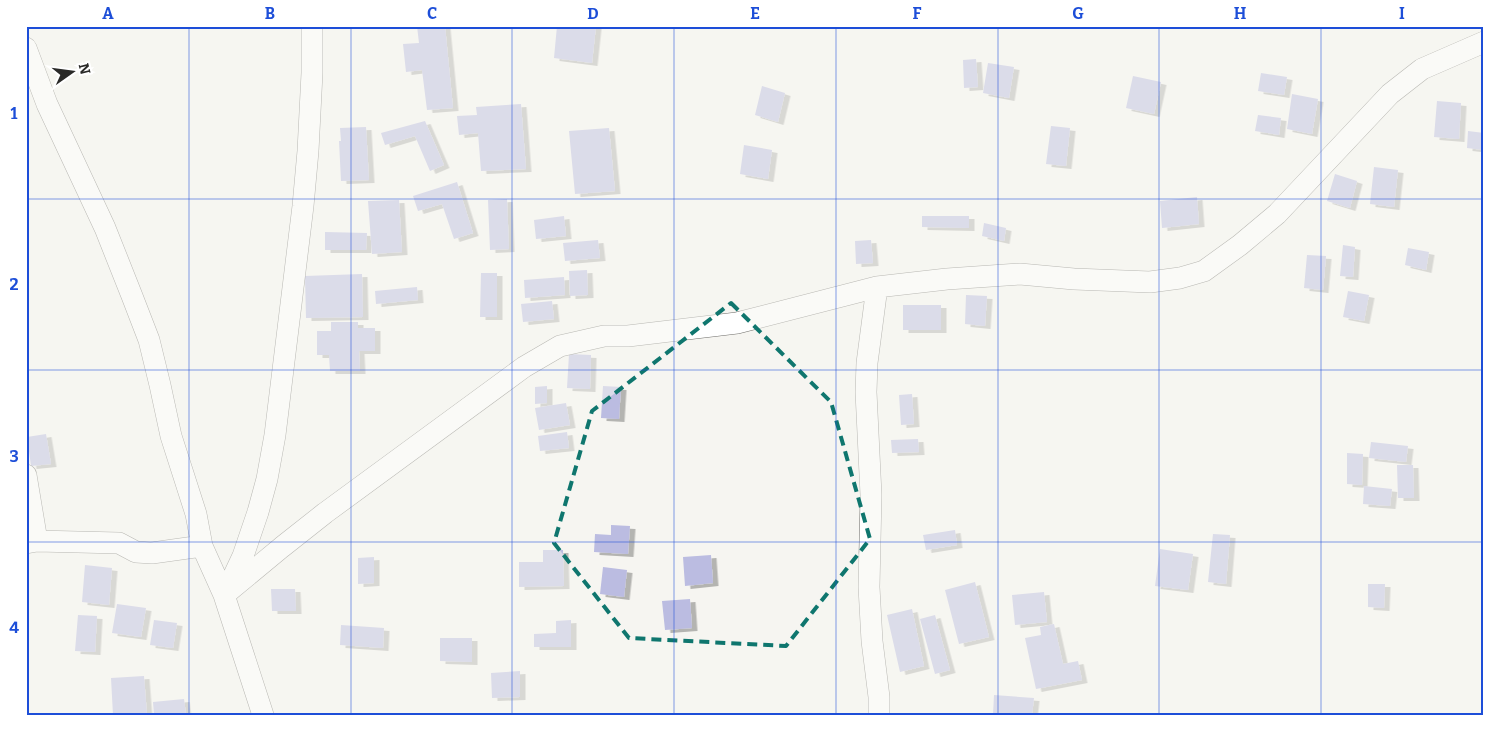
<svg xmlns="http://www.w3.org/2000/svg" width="1510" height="741" font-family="Bitter,serif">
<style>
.building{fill:#bbbce1;filter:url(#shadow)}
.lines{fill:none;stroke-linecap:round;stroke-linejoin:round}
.minor-casing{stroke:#6f6e6a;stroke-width:22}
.minor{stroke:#fff;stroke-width:21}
.marked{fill:none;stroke:#0f766e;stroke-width:4;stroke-dasharray:10 6;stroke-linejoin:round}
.grid{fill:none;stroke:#1d4ed8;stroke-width:1;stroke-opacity:0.55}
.neatline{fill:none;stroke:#1d4ed8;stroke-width:2}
.grid-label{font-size:16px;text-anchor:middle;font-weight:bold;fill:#1d4ed8}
</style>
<defs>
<filter id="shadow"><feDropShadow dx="5.5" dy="3" stdDeviation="0" flood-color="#0004"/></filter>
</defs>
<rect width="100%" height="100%" fill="#f6f5f1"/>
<path class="building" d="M417,26h28l8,82 -26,2 -5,-40 -16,2 -3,-28 16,-1z
M557,26h39l-4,37 -38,-5z
M976,59l2,28 -14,1 -1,-28z
M988,63l26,4 -5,31 -26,-5z
M1261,73l26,4 -3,18 -26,-4z
M1133,76l28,6 -7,32 -28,-6z
M762,86l23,7 -7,29 -23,-7z
M1292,94l26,5 -6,35 -25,-5z
M1437,101l24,2 -2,36 -25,-2z
M521,104l5,65 -45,2 -3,-38 -19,2 -2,-19 20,-1 -1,-8z
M1258,115l23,3 -2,17 -24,-4z
M425,121l19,44 -14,6 -15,-35 -30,9 -4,-12z
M1051,126l19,2 -4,38 -20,-2z
M366,127l3,53 -28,1 -2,-40h2l-1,-13z
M609,128l6,63 -40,3 -6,-63z
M1468,131l16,2v17l-17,-2z
M744,145l28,5 -4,29 -28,-5z
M1374,167l24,3 -4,37 -24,-3z
M1335,174l22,7 -7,27 -23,-7z
M457,182l16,51 -19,6 -12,-35 -24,7 -5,-15z
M1197,197l2,27 -37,4 -2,-27z
M507,199l2,50 -19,1 -2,-50z
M399,200l3,52 -30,2 -4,-53z
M564,216l2,20 -30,3 -2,-19z
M922,216h47v12l-47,-1z
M984,223l22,5 -2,13 -22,-5z
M325,232l42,1 -1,17h-41z
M598,240l2,18 -35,3 -2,-18z
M871,240l2,23 -17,1 -1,-23z
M1343,245l12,2 -2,30 -13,-1z
M1408,248l21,4 -3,18 -21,-5z
M1307,255l19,1 -3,34 -19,-2z
M587,270l1,25 -18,1 -1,-25z
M481,273h16v44h-17z
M362,274l1,43 -57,1 -1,-42z
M564,277l1,18 -40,3 -1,-18z
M417,287l1,13 -42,4 -1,-13z
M1348,291l21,4 -5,26 -21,-4z
M966,295l21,1 -2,30 -20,-2z
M552,301l2,18 -31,3 -2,-18z
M903,305h38v25h-38z
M331,322h27v6h17v23h-16l1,20h-30l-1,-16h-12v-24h14z
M569,354l22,1 -1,34 -23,-1z
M547,386v17l-12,1v-17z
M603,386l18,1 -2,32 -18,-1z
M912,394l2,30 -13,1 -2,-30z
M566,403l4,22 -31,5 -4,-22z
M567,432l2,16 -29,3 -2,-15z
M46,434l5,30 -20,2 -4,-29z
M918,439l1,13 -27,1 -1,-13z
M1371,442l37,4 -2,16 -37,-4z
M1347,453l16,1 -1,31 -15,-1z
M1397,465h16l1,33h-16z
M1364,486l28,3 -2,17 -27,-2z
M611,525l19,1 -2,28 -34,-2 1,-18 16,1z
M955,530l2,15 -31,5 -3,-15z
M1213,534l17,1 -4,49 -18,-2z
M1160,549l33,5 -5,36 -33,-4z
M543,550h20l1,36 -45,1v-25h24z
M711,555l2,28 -28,3 -2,-29z
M374,557v26l-16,1v-26z
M85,565l27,3 -3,37 -27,-3z
M603,567l24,3 -3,27 -24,-3z
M975,582l14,55 -30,7 -14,-54z
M1368,584h17l-1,24 -16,-1z
M271,589h24l1,22h-24z
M1044,592l3,30 -32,3 -3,-30z
M690,599l2,29 -27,2 -3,-29z
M117,604l29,4 -5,29 -29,-4z
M912,609l12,57 -24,6 -13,-57z
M78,615l19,1 -2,36 -20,-1z
M935,615l15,55 -15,4 -15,-55z
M154,620l23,3 -4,25 -23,-3z
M571,620v27h-37v-13l22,-1v-12z
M1054,624l9,40 15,-3 4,19 -46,9 -11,-51 16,-3 -1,-8z
M341,625l43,3 -1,20 -43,-3z
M440,638h32v24l-32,-1z
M520,671v26l-28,1 -1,-25z
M144,676l3,39h-34l-2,-37z
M994,695l40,3 -2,17h-39z
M184,699l2,16h-32l-1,-13z"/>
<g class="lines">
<g class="minor-casing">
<path id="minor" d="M26,48l21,56 58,124 27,68 17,44 11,45 11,51 25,78 6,32 22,49 39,120
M877,287l-10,76 -1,29 5,103 -2,92 3,54 7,56v18
M26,475l11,66
M26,543l11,-2 82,2 17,9 16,1 50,-7
M228,588l15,-32 15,-44 9,-33 8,-44 28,-229 5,-55 4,-78v-47
M224,595l58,-48 43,-34 199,-146 36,-21 44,-10h24l109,-13 140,-36 70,-8 73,-5 54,5 76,3 30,-4 24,-7 36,-26 37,-31 113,-120 32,-25 62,-27"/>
</g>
<use href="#minor" class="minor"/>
</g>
<path d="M0 0H1510V741H0ZM731,303l100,99 39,137 -84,107 -157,-8 -75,-95 38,-132z" fill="#f6f5f1" fill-opacity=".55" fill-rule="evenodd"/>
<path class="marked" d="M731,303l100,99 39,137 -84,107 -157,-8 -75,-95 38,-132z"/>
<path class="grid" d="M189,26v689M351,26v689M512,26v689M674,26v689M836,26v689M998,26v689M1159,26v689M1321,26v689M26,199h1458M26,370h1458M26,542h1458"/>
<rect width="1510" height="741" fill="none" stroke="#ffffff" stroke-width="55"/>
<g transform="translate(72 72) rotate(76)" stroke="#ffffff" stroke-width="4" paint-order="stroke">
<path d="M0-4L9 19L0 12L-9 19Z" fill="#2a2a28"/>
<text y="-8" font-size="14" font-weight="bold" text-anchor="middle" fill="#2a2a28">N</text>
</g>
<rect x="28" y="28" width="1454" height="686" class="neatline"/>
<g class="grid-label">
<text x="108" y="19">A</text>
<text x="270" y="19">B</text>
<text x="432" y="19">C</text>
<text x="593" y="19">D</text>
<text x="755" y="19">E</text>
<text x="917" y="19">F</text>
<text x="1078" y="19">G</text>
<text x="1240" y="19">H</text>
<text x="1402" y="19">I</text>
<text x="14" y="119">1</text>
<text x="14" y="290">2</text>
<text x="14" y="462">3</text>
<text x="14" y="633">4</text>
</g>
</svg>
